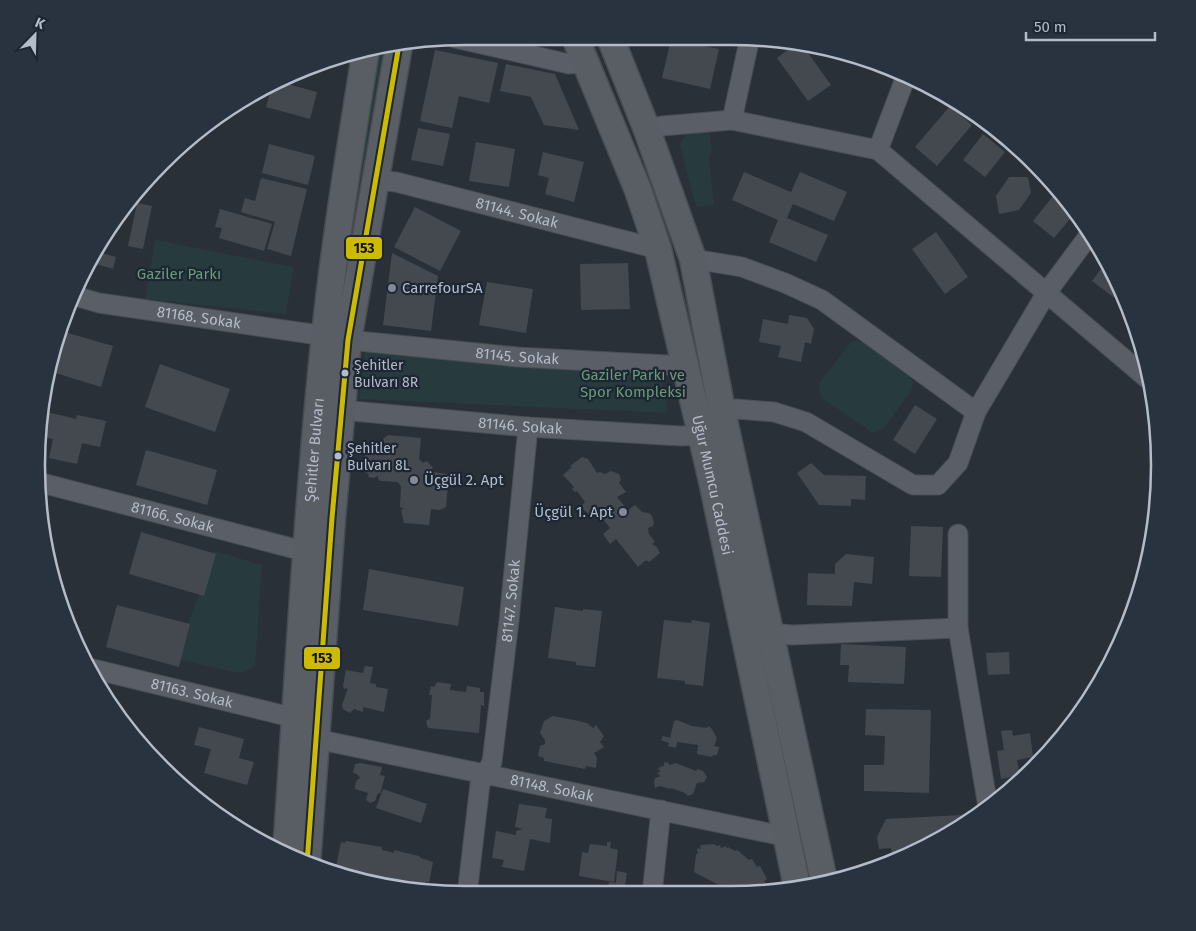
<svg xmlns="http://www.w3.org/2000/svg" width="1196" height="931" font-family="'Fira Sans',sans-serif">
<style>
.green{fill:#273a3e}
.building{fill:#444950}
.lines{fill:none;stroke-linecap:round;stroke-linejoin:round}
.street-casing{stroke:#484c53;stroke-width:21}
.secondary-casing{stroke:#484c53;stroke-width:29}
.street{stroke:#5a5e66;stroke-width:19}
.secondary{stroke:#595d64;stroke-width:26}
.bus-1-casing{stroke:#1d2633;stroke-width:9}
.bus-1{stroke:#cb0;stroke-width:5}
.poi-dot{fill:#848b96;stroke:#1d2633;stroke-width:2}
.bus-dot{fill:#b4bcc9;stroke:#1d2633;stroke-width:2}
.labels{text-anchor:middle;stroke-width:4.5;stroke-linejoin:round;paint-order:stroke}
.bus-label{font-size:14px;fill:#b4bcc9;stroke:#1d2633;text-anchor:start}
.street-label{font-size:15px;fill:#b4bcc9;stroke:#1d2633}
.park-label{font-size:15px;fill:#6b9a76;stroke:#1d2633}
.poi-label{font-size:15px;fill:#b4bcc9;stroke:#1d2633;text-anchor:start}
.rim{fill:none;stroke:#b4bcc9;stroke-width:2.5}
.line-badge{stroke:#1d2633;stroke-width:2}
.pale-badge-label{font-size:14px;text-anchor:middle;font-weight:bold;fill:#111}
</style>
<rect width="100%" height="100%" fill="#2a3038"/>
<path class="green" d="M587,37h5l77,199 28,105 118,542 -6,1 -70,-322z
M386,47l-59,360 25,-195 26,-156 1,-8z
M708,127l4,23 -3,9 5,46 -17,2 -4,-11 -13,-52c7,-13 13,-15 28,-17z
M155,240l139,27 -8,47 -141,-15z
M852,341l13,1 43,32 5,8 -2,9 -27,37 -11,5 -50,-34 -4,-8 1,-9z
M365,352l293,5 10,56 -309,-14z
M214,551l48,14 -7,101 -15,7 -64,-14z"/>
<path class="building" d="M671,39l48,10 -9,40 -48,-11z
M795,44l8,2 28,39 -23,16 -31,-43z
M435,50l63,13 -9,40 -30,-7 -7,32 -32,-7z
M506,64l49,10 24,56 -35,-5 -13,-28 -31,-6z
M280,82l37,10 -7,27 -44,-12 6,-22z
M950,106l22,19 -35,41 -22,-19z
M418,128l32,6 -7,32 -32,-6z
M983,134l22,18 -20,25 -22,-17z
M476,142l39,7 -6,38 -40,-6z
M269,144l46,12 -7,29 -46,-12z
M543,152l41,10 -10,40 -29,-8 4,-16 -11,-3z
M744,172l47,20 9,-20 47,20 -13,29 -41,-17 -6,14 41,17 -12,27 -47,-20 9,-22 -46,-20z
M1009,177h19l3,16 -12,17 -20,4 -3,-18z
M261,178l46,11 -16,67 -24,-7 8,-27 -34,-10 4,-14 10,3z
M1054,195l21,18 -21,25 -21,-17z
M137,203l15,3 -9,43 -15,-3z
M415,207l46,24 -21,40 -46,-24z
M220,209l52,15 -8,27 -45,-13 3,-10 -7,-1z
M936,232l32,45 -23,17 -33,-45z
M94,251l22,6 -3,12 -24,-7z
M392,253l46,23 -7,55 -48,-6z
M1107,261l14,32 -5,6 -24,-18z
M628,263l2,46 -49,1 -1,-46z
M487,282l46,7 -7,44 -47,-8z
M789,315l18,3 7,11 -3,15 -6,-2 -4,20 -23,-5 3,-11 -22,-4 4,-23 25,5z
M61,331l52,15 -12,41 -52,-16 2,-16z
M160,364l70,25 -15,43 -70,-25z
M915,405l22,14 -22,35 -22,-14z
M43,411l33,8 1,-4 29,6 -6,26 -18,-4 -5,21 -28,-6 4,-19 -13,-3z
M388,435l33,3 -2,21 4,4 4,-2 6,7 -3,3 1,1 18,2 -3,33 -6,3 -9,-1 -2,16 -25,-2 -3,-13 3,-1 -4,-2 1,-20 -3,-5 -17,-1 -3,-2v-3l-4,2 -6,-1 1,-2 -4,-3 1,-2 -3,-2 3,-21 16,3 1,-11z
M1157,435l1,19 -9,-15z
M146,450l71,20 -10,35 -71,-20z
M582,457l6,2 9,14 3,-1 5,2 6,-3 8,3 2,6 -2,3 7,9 -9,5 11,13 7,-5 7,7 7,1 3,3 2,7 -1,3 -5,2 1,6 6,8 -3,2 5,3 3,6 -11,9 -3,-2 -8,7 -22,-28 -6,5 -7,-10 7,-6 -15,-19 -6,5 -5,-4 -2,-5 3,-3 -8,-11 -2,1 -3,-3 2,-2 -11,-12 9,-8 -2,-1z
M811,463l13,12 42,1 -1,24 -14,-1v7l-32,-1 -22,-32z
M911,526l32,1 -2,50 -32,-1z
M141,532l75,22 -12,42 -75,-22z
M846,554l28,3 -2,27 -18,-2 -2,24 -45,-1 1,-32 27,1v-10z
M369,569l95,18 -6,39 -95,-16z
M117,605l73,19 -11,43 -73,-20z
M555,607l28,4v-2l19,2 -7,56 -19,-2v-3l-28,-4z
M664,620l27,3 1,-3 18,3 -7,63 -18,-2v-3l-28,-3z
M841,644l65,3 -2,37 -56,-2 1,-17h-9z
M1009,652l1,22 -22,1 -2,-22z
M365,666l8,1 -3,16 6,1v3l12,2 -4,23 -21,-5v5l-9,-3 -4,4 -7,-4 -1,-4 6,-17 -4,1 -1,-3 3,-16 17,3z
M437,682l14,2 -1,6 16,2 1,-6 13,2v4h4v14l-3,-1 -2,28 -51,-5 -2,-6 1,-2 3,-1 2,-24h-3l2,-9 3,1z
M866,709l65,1 -2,83 -65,-2v-26h20l1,-29 -20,-1z
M553,716l26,5 8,2 6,5 3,-3 8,11 -4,6 4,5 -10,6 3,5 -1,10 -10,-2 -1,3 -41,-8v-3l-6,-2 2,-10 5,-2v-4l-5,-7 4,-12z
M677,720l15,6 15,2 1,-2 3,2 6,10 -3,8 5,1 -2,8h-4l-1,2 -15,-3 1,-9 -21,-3 -1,6 -8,-2 1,-3 -8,-3 2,-4 7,2 4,-17z
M199,727l45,12 -5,19 15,4 -7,23 -43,-12 7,-24 -17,-4z
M1012,730l1,6 17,-3 3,24 -16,3 3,15 -19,4 -4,-28 7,-1 -3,-19z
M664,762l5,1v2l7,-2 20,8 2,-2 5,2 4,6 -3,5 -7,1 -4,11 -5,2 -3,-3 -14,-5 -1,1 -10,-3 -5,2 -1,-6 1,-4 4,-1 1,-2 -3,-2 4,-2 -4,-2 4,-1 -3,-1 6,-1z
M361,763l21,4 -2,8 5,1 -5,18 -2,-1 -3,8 -5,2 -4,-3 2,-7 -13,-4 1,-8 4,-3 -3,-4 -4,-1 2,-9z
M383,789l44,15 -6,19 -45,-15z
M519,804l28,4 -2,10 7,1 -2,24 -20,-4 -6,32 -22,-4 2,-7 -12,-2 4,-27 20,4v-4l7,-2 -8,-2z
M961,815l5,7 -21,15 -52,24 -2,-13 -12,1 -2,-12 9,-18z
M227,822l17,5 -1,4 -9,-5z
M346,841l36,6v3l12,3v-3l25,6 2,2 12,4 -4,21 -3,-1 -2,9 -10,-1 -77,-17 1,-6h-2l5,-25 4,1z
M607,842h4l-1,6 8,2 -4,32 -35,-6 3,-24 6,1 2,-9 17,2z
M715,844l1,2 4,-1 1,3 5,-2 1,3 1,-2 7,4 2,-1 12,10 3,-1 5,8 3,-1 7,13 -3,2 2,2 -5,3 1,1 -8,7h-18l-42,-22 2,-18h2l-1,-6 4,1 -1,-4z
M617,871l10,2 -2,13 14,2 -1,6h-35l1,-4h3l2,-8 7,1z"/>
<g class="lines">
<g class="street-casing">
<g id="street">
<path d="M455,38l114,26 17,-1"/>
<path d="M732,120l18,-83"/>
<path d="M647,130l15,-4 70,-6 146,30 271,230"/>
<path d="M878,150l27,-71"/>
<path id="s1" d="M376,180l20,2 262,67"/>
<path d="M693,259l49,8 43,16 37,17 154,112 71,-120 43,-58"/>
<path id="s2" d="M75,296l24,7 213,31 13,1"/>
<path id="s3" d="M348,340l169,17 169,9"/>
<path id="s4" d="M341,410l187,17 153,9 20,-1"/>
<path d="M722,411l15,-2 37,3 32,10 107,63h25l20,-22 18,-51"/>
<path id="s5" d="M38,482l269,70"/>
<path d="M958,534v94l30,179"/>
<path d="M771,633l21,2 166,-7"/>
<path id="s6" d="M89,668l206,50"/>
<path id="s7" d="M316,739l472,98"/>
<path d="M652,894l9,-84"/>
<path id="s8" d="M467,895l13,-111 12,-22 17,-141 19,-194"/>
</g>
</g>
<g class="secondary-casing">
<g id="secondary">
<path id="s9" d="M575,37l63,153 20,59 55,236 84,401"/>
<path d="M610,37l37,93 46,129 29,152 102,470"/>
<path id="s10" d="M286,854c12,-173 21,-347 39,-519 10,-96 26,-191 41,-286"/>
<path d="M307,864l25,-346 16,-178 51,-295"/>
</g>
</g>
<use href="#street" class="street"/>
<use href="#secondary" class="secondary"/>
<g class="bus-1-casing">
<path id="bus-1" d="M307,864l25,-346 16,-178 51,-295"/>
</g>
<use href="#bus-1" class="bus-1"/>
</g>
<g class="poi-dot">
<circle cx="392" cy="288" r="5"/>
<circle cx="414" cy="480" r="5"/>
<circle cx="623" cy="512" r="5"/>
</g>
<g class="bus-dot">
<circle cx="345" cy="373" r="4.5"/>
<circle cx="338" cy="456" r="4.5"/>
</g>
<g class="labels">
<g class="bus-label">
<text x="354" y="370">Şehitler<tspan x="354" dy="17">Bulvarı 8R</tspan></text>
<text x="347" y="453">Şehitler<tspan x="347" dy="17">Bulvarı 8L</tspan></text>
</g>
<g class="street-label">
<text dy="5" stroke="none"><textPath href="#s1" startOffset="145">81144. Sokak</textPath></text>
<text dy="5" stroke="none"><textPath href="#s2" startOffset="126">81168. Sokak</textPath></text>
<text dy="5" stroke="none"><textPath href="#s3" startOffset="170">81145. Sokak</textPath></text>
<text dy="5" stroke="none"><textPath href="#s4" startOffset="180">81146. Sokak</textPath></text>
<text dy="5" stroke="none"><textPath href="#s10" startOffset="405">Şehitler Bulvarı</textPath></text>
<text dy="5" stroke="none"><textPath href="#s9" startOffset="470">Uğur Mumcu Caddesi</textPath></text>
<text dy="5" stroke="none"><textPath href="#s5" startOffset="139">81166. Sokak</textPath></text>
<text dy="5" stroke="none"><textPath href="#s8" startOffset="299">81147. Sokak</textPath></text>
<text dy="5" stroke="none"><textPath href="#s6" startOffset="106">81163. Sokak</textPath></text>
<text dy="5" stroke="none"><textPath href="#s7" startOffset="241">81148. Sokak</textPath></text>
</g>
<g class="park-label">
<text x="179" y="279">Gaziler Parkı</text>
<text x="633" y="380">Gaziler Parkı ve<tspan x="633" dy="17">Spor Kompleksi</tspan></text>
</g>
<g class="poi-label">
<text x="402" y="293">CarrefourSA</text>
<text x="424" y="485">Üçgül 2. Apt</text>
<text x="613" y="517" text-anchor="end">Üçgül 1. Apt</text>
</g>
</g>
<path d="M0 0H1196V931H0ZM465 45H731A420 420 0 0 1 1151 465V466A420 420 0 0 1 731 886H465A420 420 0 0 1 45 466V465A420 420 0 0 1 465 45Z" fill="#29323f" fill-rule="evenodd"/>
<path class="rim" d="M465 45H731A420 420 0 0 1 1151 465V466A420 420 0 0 1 731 886H465A420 420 0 0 1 45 466V465A420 420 0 0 1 465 45Z"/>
<g class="line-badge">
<rect x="345" y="236" width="38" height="24" rx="5" fill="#cb0"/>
<rect x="303" y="646" width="38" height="24" rx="5" fill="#cb0"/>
</g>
<g class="pale-badge-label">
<text x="364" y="253">153</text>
<text x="322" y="663">153</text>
</g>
<g transform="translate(35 35) rotate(23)" stroke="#1d2633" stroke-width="4" paint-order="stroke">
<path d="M0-4L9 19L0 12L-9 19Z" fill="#b4bcc9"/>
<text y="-8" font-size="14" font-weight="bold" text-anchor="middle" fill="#b4bcc9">K</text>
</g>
<path d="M1026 32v8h129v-8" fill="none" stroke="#b4bcc9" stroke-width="2.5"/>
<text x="1034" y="32" font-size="15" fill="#b4bcc9" stroke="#1d2633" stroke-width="4" paint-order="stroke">50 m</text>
</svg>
